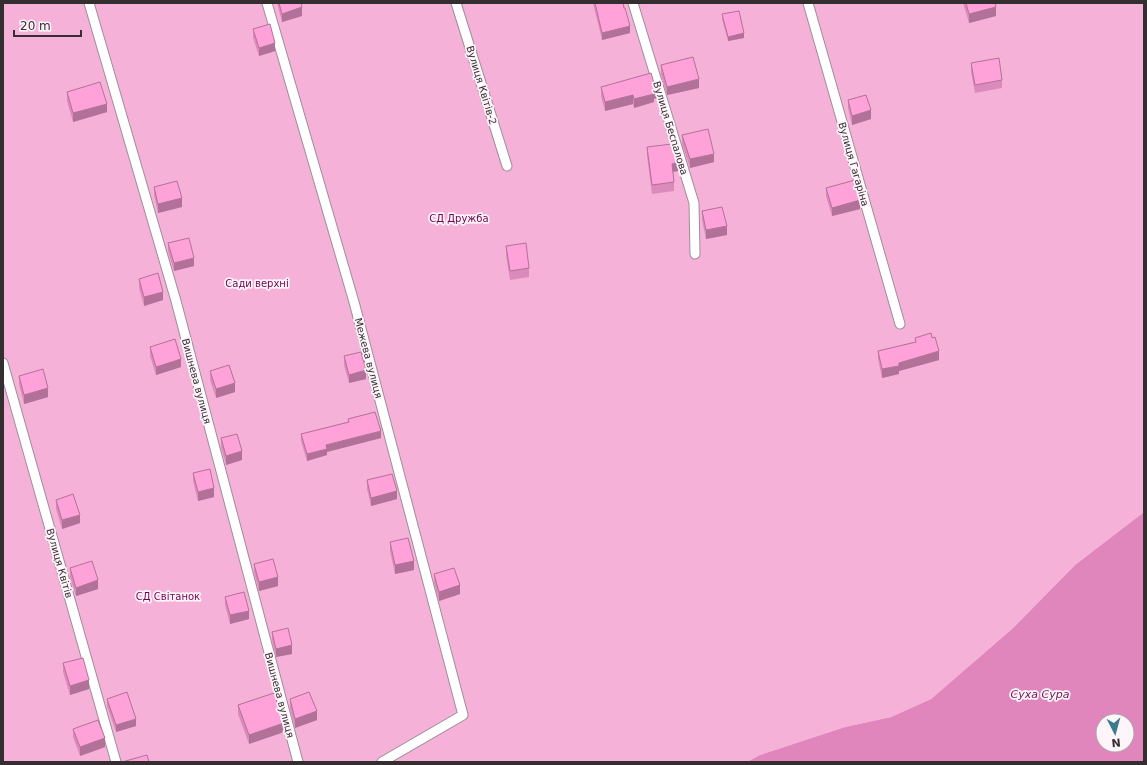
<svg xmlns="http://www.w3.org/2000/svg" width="1147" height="765" font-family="'DejaVu Sans',sans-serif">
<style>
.green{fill:#f5b1d8}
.water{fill:#e086bc;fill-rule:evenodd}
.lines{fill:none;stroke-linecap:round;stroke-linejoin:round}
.lane-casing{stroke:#9d8f96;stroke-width:11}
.lane{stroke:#fff;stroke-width:9}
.wall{fill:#db8bbb}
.shaded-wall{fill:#b27198}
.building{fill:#ffa2d9;stroke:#b27198}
.labels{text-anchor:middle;stroke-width:3.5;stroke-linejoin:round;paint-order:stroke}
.street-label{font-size:10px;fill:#342e31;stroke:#fef5fa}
.park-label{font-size:10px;fill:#720054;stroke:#fef5fa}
.water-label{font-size:11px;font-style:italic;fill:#67174d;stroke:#fef5fa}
</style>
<rect width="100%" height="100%" fill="#fef5fa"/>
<path class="green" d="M3,3h1141v509l-69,53 -63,64 -81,70 -40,18 -46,10 -85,28 -13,7h-744z"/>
<path class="water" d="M1144,512v250h-397l13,-7 85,-28 46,-10 40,-18 81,-70 63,-64zM1103,721h24v24h-24z"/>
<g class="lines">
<g class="lane-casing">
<path id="lane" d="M89,3l87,298 122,461
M267,3l87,299 109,413 -81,47
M456,3l51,163
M633,3l61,200 1,51
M808,3l92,321
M3,363l113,399"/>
</g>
<use href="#lane" class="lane"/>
</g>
<path class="wall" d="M277,3h24l1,13 -20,6z
M593,3h30l7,30 -28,7z
M963,3h32l1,13 -27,7z
M722,14l22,24 -16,3 -6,-22z
M253,29l22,22 -16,5 -6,-18z
M971,63l31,17v8l-27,5 -4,-21z
M661,65l38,23 -32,7 -6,-21z
M601,87l55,11 -2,1v3l-20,6 -1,-4 -28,7 -4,-15z
M67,92l40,20 -34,10 -6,-21z
M848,100l23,19 -19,6 -4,-17z
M682,135l32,27 -24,6 -8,-24z
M647,147l31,24 -5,1 1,10v9l-22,3 -5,-38z
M154,187l28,20 -24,6 -4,-18z
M826,188l34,21 -28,7 -6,-20z
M702,211l25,24 -21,4 -4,-19z
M168,243l26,23 -20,5 -6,-20z
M506,246l23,22v9l-19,3 -4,-25z
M139,279l24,21 -19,6 -5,-18z
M915,338l24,22 -40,11v3l-17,4 -4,-19v-8l37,-9z
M150,347l31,20 -25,8 -6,-19z
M344,356l22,23 -17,4 -5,-18z
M210,371l25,21 -19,6 -6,-18z
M19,376l29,21 -24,7 -5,-20z
M348,419l33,19 -54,14v3l-20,6 -6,-20v-7l47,-12z
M221,438l21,22 -16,5 -5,-18z
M193,473l21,24 -16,4 -5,-20z
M367,480l30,19 -26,7 -4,-17z
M56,500l24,23 -18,6 -6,-20z
M390,542l24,28 -19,4 -5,-23z
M254,564l24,22 -19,5 -5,-19z
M70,568l28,21 -22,7 -6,-19z
M434,574l26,20 -21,7 -5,-18z
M225,597l24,22 -19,5 -5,-19z
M272,632l20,22 -16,3 -4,-17z
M63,663l26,26 -19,6 -7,-23z
M107,699l29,27 -20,6 -9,-26z
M290,699l27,21 -22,8 -5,-20z
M238,705l46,27 -35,12 -11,-30z
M73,729l32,18 -25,9 -7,-19z"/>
<path class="shaded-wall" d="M302,7v9l-20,6v-8z
M996,7v9l-27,7v-9z
M630,26v7l-28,7v-7z
M744,33v5l-16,3v-4z
M275,43v8l-16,5v-8z
M699,79v9l-32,7v-8z
M653,90h3v8l-2,1v3l-20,6v-9z
M633,95v9l-28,7v-9z
M107,104v8l-34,10v-9z
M871,110v9l-19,6v-9z
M714,154v8l-24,6v-9z
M678,162v9l-6,1v-8z
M182,198v9l-24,6v-9z
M860,200v9l-28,7v-8z
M727,226v9l-21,4v-9z
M194,258v8l-20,5v-8z
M163,292v8l-19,6v-9z
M939,351v9l-40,11v3l-17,4v-9l17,-6z
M181,359v8l-25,8v-8z
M366,370v9l-17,4v-8z
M235,383v9l-19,6v-9z
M48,388v9l-24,7v-9z
M381,431v7l-54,14v3l-20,6v-7l19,-9z
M242,451v9l-16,5v-9z
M214,488v9l-16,4v-9z
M397,491v8l-26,7v-8z
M80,515v8l-18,6v-9z
M414,561v9l-19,4v-9z
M278,577v9l-19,5v-9z
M98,580v9l-22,7v-8z
M460,585v9l-21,7v-9z
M249,611v8l-19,5v-9z
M292,645v9l-16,3v-8z
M89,680v9l-19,6v-9z
M317,711v9l-22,8v-9z
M136,719v7l-20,6v-7z
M284,723v9l-35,12v-9z
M105,738v9l-25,9v-9z"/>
<path class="building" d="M279,3h22l1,4 -20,7z
M595,3h28l1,5h1l5,18 -28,7z
M966,3h29l1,4 -27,7z
M739,11l5,22 -16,4 -6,-23z
M270,24l5,19 -16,5 -6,-19z
M693,57l6,22 -32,8 -6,-22z
M999,58l3,22 -27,5 -4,-22z
M651,73l5,17h-3l1,4 -20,5 -1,-4 -28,7 -4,-15z
M100,82l7,22 -34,9 -6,-21z
M866,95l5,15 -19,6 -4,-16z
M708,129l6,25 -24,5 -8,-24z
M672,144l6,18 -6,2 2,18 -22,3 -5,-38z
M855,180l5,20 -28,8 -6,-20z
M177,181l5,17 -24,6 -4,-17z
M722,207l5,19 -21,4 -4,-19z
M189,238l5,20 -20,5 -6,-20z
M526,243l3,25 -19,3 -4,-25z
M158,273l5,19 -19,5 -5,-18z
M931,333l1,5 3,-1 4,14 -40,12v3l-17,3 -4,-18 38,-9 -1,-4z
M175,339l6,20 -25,8 -6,-20z
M361,352l5,18 -17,5 -5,-19z
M229,365l6,18 -19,6 -6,-18z
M43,369l5,19 -24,7 -5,-19z
M375,412l6,19 -55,14 1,4 -20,5 -6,-20 48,-12 -1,-3z
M237,434l5,17 -16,5 -5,-18z
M210,469l4,19 -16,4 -5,-19z
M392,474l5,17 -26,7 -4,-18z
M73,494l7,21 -18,5 -6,-20z
M408,538l6,23 -19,4 -5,-23z
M273,559l5,18 -19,5 -5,-18z
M92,561l6,19 -22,8 -6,-20z
M454,568l6,17 -21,7 -5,-18z
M244,592l5,19 -19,4 -5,-18z
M288,628l4,17 -16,4 -4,-17z
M83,658l6,22 -19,6 -7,-23z
M127,692l9,27 -20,6 -9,-26z
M309,692l8,19 -22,8 -5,-20z
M274,693l10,30 -35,12 -11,-30z
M98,720l7,18 -25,9 -7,-18z
M147,755l2,7h-27z"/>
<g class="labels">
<g class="street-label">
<text transform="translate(482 85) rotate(73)" y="4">Вулиця Квітів-2</text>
<text transform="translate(671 128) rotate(73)" y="4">Вулиця Беспалова</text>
<text transform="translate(854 164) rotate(74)" y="4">Вулиця Гагаріна</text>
<text transform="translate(369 358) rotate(75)" y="4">Межева вулиця</text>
<text transform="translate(197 381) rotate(75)" y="4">Вишнева вулиця</text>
<text transform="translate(60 563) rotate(74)" y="4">Вулиця Квітів</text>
<text transform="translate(280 695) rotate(75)" y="4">Вишнева вулиця</text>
</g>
<g class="park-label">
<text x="459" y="222">СД Дружба</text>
<text x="257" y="287">Сади верхні</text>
<text x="168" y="600">СД Світанок</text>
</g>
<g class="water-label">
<text x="1040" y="698">Суха Сура</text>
</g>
</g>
<rect width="1147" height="765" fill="none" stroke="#342e31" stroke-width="8"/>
<g transform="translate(1115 733) rotate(174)"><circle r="19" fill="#fef5fa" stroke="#ada5aa"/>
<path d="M0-3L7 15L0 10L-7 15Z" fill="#397c8d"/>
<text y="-6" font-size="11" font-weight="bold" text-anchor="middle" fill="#342e31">N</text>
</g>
<path d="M14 30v6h67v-6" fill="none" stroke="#342e31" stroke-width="2"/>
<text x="20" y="30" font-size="12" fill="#342e31" stroke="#fef5fa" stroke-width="3" paint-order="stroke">20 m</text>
</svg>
